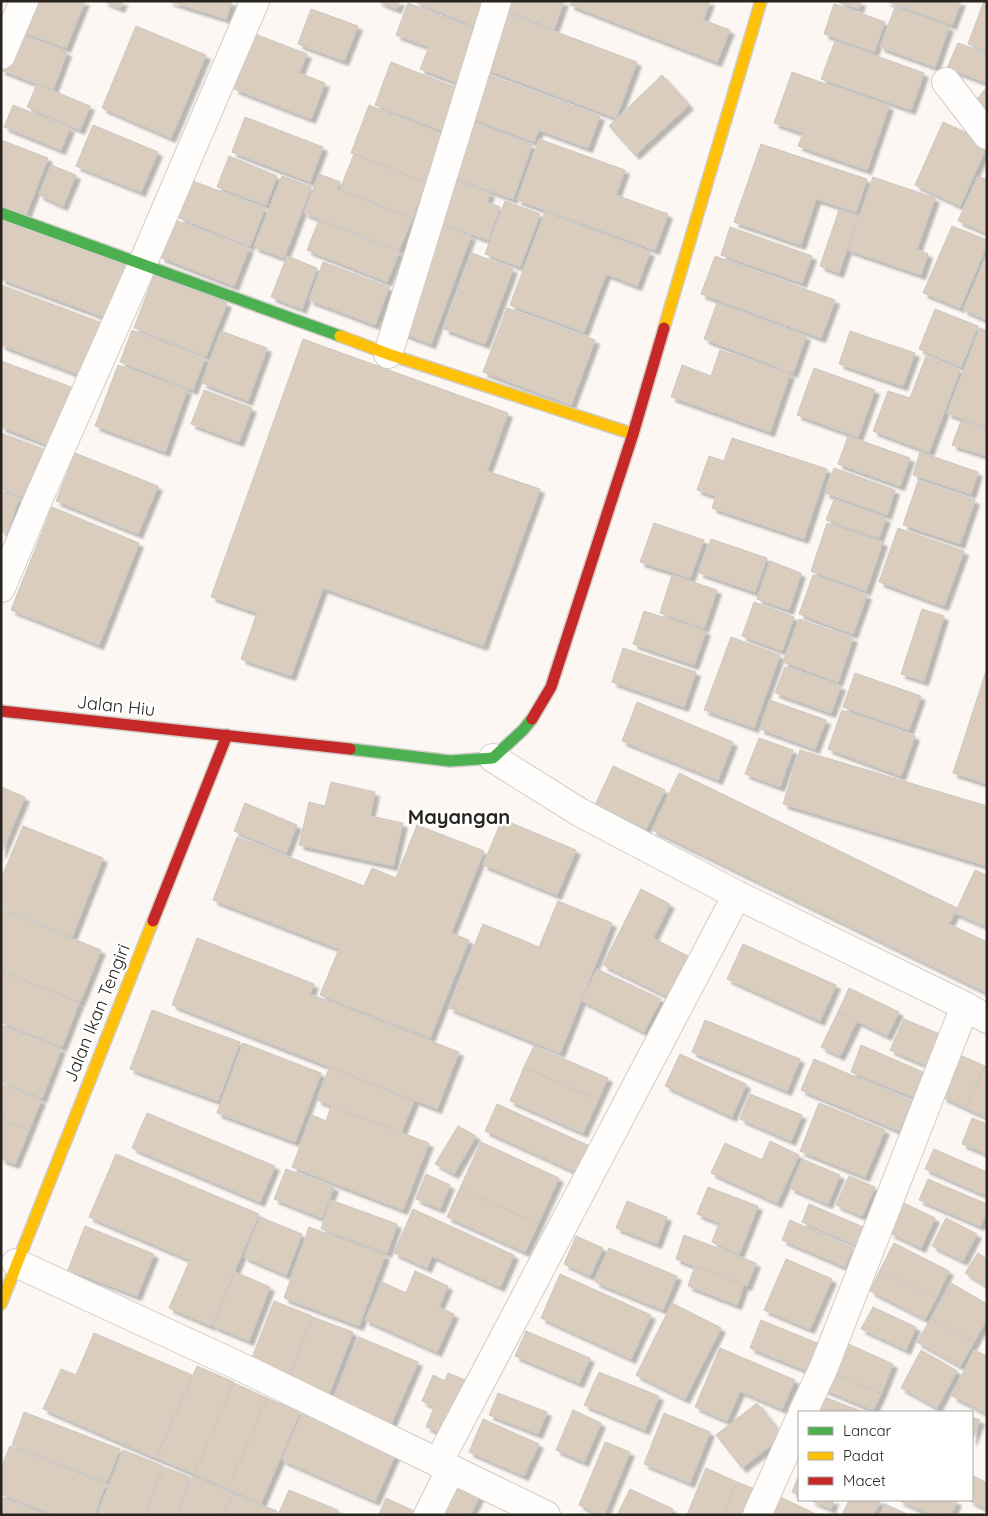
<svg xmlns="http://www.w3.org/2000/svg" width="988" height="1516" font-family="Quicksand,sans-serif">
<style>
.building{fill:#dbcdbe;stroke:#cbc7c3;filter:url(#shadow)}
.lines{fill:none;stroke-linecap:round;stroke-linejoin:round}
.street-casing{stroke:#d0ccc8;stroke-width:30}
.fast-casing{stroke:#d0ccc8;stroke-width:14}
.slow-casing{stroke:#d0ccc8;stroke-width:14}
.jam-casing{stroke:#d0ccc8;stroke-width:14}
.street{stroke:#fffefd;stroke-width:28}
.fast{stroke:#4caf50;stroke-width:11}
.slow{stroke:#ffc107;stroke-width:11}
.jam{stroke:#c62828;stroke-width:11}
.labels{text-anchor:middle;stroke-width:5;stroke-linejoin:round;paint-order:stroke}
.street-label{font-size:18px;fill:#282521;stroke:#fff}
.quarter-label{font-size:20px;font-weight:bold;fill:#282521;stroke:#fff}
</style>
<defs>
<filter id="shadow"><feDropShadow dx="4.5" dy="4.5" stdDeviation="1" flood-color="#0004"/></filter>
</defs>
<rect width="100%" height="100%" fill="#fcf7f2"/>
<path class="building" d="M28,1h57l-19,47 -49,-18z
M103,1h20l-3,7z
M168,1h64l-6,18z
M377,1h23l-3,8z
M413,1h71l-10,25z
M506,1h58l-10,28 -51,-19z
M572,1h138l-7,19 27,10 -13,32 -147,-57z
M835,1h26l-2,8z
M886,1h75l-9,24z
M984,1h3v50l-19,-7z
M408,3l73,29 -20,52 -41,-15 9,-22 -33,-12z
M834,4l51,18 -11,30 -50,-18z
M895,7l54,20 -14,40 -55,-20z
M311,9l47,17 -14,35 -46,-17z
M503,12l134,50 -21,56 -134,-50z
M136,26l70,29 -35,83 -69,-30z
M13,31l54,21 -14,38 -52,-20v-9z
M255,34l52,20 -8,19 26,10 -14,36 -77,-30z
M835,41l89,32 -13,37 -90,-31z
M958,43l29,10v30l-40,-15z
M391,62l71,28 -17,42 -70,-27z
M478,71l122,45 -12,32 -49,-18 -5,12 -72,-27z
M792,72l97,34 -22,64 -69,-24 5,-13 -29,-10z
M662,75l27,30 -54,50 -26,-29z
M37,84l53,22 -10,24 -53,-23z
M987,87v28l-14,-11z
M13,105l57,23 -9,22 -57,-23z
M369,105l75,30 -18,48 -75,-30z
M245,117l78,30 -13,35 -78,-30z
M466,120l66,25 -19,54 -67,-24z
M943,122l44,20v4l-27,60 -45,-21z
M93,125l65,27 -17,40 -65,-26z
M539,139l86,31 -9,25 52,19 -13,36 -138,-50z
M1,140l47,18 -23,59 -24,-9z
M761,144l106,35 -11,33 -40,-13 -15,46 -67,-23z
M354,154l72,29 -13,35 -73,-29z
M229,156l48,20 -11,29 -49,-18z
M51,165l25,10 -13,31 -24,-11z
M319,174l21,8 -3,7 75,30 -13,31 -95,-37z
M282,176l29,11 -27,71 -30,-11z
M978,176l9,4v53l-29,-12z
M446,177l44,16 -3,9 13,5 -12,33 -58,-21z
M873,177l62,21 -18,51 11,5 -7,21 -73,-25z
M193,181l72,27 -15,38 -71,-28z
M505,201l35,13 -20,53 -35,-13z
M839,210l19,6 -19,57 -19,-7z
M545,212l105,40 -13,34 -31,-12 -22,58 -74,-27z
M1,218l131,50 -20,52 -111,-41z
M175,220l74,28 -15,38 -74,-29z
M319,220l80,32 -12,30 -80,-32z
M439,224l32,12 -40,108 -32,-12z
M952,226l35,14v5l-27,63 -37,-15z
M730,227l82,29 -10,27 -81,-28z
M472,253l41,16 -28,75 -41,-15z
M987,254v66l-24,-10z
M287,256l30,12 -15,41 -31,-12z
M715,256l120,44 -14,38 -120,-44z
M323,262l66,25 -14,38 -66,-25z
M154,275l73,28 -21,53 -72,-28z
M1,285l104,39 -20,53 -84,-32z
M717,303l89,33 -13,37 -89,-34z
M507,308l88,32 -24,65 -88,-33z
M935,309l43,17 -17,41 -42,-18z
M980,328l7,3v97l-40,-15z
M132,330l73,28 -12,32 -73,-28z
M221,331l46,17 -19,53 -46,-18z
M850,331l65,22 -12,33 -64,-22z
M303,339l205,74 -21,58 53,18 -57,157 -160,-58 -32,88 -50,-17 16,-46 -46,-16z
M720,350l70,24 -20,58 -99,-35 11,-32 29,11z
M926,356l34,14 -31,82 -56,-21 15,-40 22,7z
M1,361l73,27 -23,58 -50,-19z
M118,365l69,25 -22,62 -70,-26z
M814,368l61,22 -17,47 -61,-22z
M204,390l48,18 -13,34 -48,-18z
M961,421l26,8v27l-35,-11z
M1,433l45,17 -18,49 -27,-10z
M848,436l62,22 -10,28 -62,-22z
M732,438l95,31 -23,70 -92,-31 4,-12 -19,-6 12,-34 15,5z
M920,452l58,20 -7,22 -58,-19z
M75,453l83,33 -20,48 -82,-33z
M834,468l61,22 -8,25 -62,-22z
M918,481l57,19 -15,44 -57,-19z
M1,491l18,7 -12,35 -6,-2z
M834,500l52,18 -7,20 -53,-18z
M52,507l87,36 -40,102 -88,-35z
M654,523l50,17 -14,38 -50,-16z
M827,523l56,19 -17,49 -55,-20z
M898,528l66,23 -20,55 -65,-24z
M711,539l56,19 -12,34 -56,-19z
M770,561l31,12 -12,37 -32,-11z
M672,575l45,15 -13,38 -44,-15z
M813,575l54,20 -14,39 -54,-20z
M754,602l40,15 -12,34 -40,-15z
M922,609l22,7 -20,65 -23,-7z
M644,611l62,20 -12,34 -61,-21z
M799,619l54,19 -15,44 -55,-20z
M731,637l49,18 -26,73 -50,-18z
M623,648l73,24 -12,35 -72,-25z
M785,667l56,19 -10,27 -56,-20z
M987,668v116l-34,-11z
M855,673l66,23 -12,34 -66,-23z
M770,700l56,20 -11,29 -55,-20z
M637,702l96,40 -15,38 -96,-39z
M842,710l73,26 -14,40 -73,-27z
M759,738l34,12 -13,37 -35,-13z
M800,750l187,56v60l-204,-62z
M613,766l52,24 -19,39 -51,-24z
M679,773l278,135 -8,16 38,18v51l-335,-163z
M331,782l44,10 -5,24 33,7 -10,43 -94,-21 10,-43 16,4z
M1,787l24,10 -24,57z
M245,803l52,22 -11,28 -52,-22z
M502,819l74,31 -19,45 -74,-30z
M417,825l67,26 -33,82 18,7 -39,98 -110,-43 19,-46 -126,-49 24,-63 127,49 8,-18 24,10z
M23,826l80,32 -31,79 -71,-29v-29z
M975,870l12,5v52l-32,-14z
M641,889l29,15 -17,34 37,19 -20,41 -67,-33z
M558,901l54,22 -52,130 -111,-45 34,-84 56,23z
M1,910l100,40 -21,52 -79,-31z
M197,938l117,46 -4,10 149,58 -22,57 -265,-104z
M743,944l93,41 -16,36 -93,-42z
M597,969l64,30 -17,33 -62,-31z
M1,971l78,32 -17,44 -61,-25z
M849,988l50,24 -12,24 -49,-24z
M152,1010l88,32 -22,59 -88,-32z
M838,1012l19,9 -17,35 -19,-9z
M904,1019l38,16 -14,31 -38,-16z
M705,1020l95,39 -13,32 -95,-39z
M1,1025l60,24 -19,49 -41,-16z
M243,1043l78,30 -26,69 -78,-29z
M861,1045l62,27 -10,25 -62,-25z
M534,1046l74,32 -10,22 -74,-33z
M680,1054l66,30 -14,33 -67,-31z
M960,1055l25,11 -19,42 -24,-11z
M814,1059l98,42 -13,30 -98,-41z
M985,1066l2,1 -1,50 -20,-9z
M524,1067l74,33 -15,33 -73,-32z
M329,1068l85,33 -13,32 -84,-33z
M1,1084l40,16 -12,30 -28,-11z
M750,1094l52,21 -11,26 -51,-22z
M819,1103l66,27 -20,47 -65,-26z
M497,1104l95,43 -12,27 -95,-43z
M331,1106l98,37 -26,67 -111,-43 20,-52 14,6z
M147,1113l128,53 -15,36 -128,-54z
M972,1118l15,6v30l-25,-10z
M1,1119l28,11 -14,34 -14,-5z
M458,1126l18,10 -22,38 -19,-10z
M770,1141l29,14 -22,48 -66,-30 14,-30 37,17z
M481,1142l78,36 -21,46 -78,-36z
M934,1149l53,23v24l-62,-27z
M116,1154l143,60 -48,112 -42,-18 21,-48 -101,-43z
M802,1159l38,16 -12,29 -38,-16z
M286,1169l48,18 -12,31 -48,-19z
M426,1174l24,11 -10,24 -24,-10z
M849,1176l26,11 -13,29 -26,-11z
M928,1179l59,25v8l-7,14 -61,-26z
M708,1187l50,19 -19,48 -27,-12 7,-19 -22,-9z
M460,1188l78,36 -13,28 -78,-35z
M331,1200l66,24 -10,29 -66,-24z
M627,1201l40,16 -10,27 -41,-16z
M904,1203l31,15 -14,30 -31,-15z
M809,1204l59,25 -8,18 -58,-25z
M413,1209l101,46 -14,32 -68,-31 -5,12 -33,-15z
M260,1217l42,17 -16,41 -42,-18z
M946,1218l31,16 -14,27 -31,-15z
M790,1220l63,28 -8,19 -63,-27z
M85,1226l69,28 -17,42 -69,-26z
M309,1227l76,28 -26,71 -75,-28z
M684,1235l72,28 -9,23 -71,-27z
M576,1236l27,12 -13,28 -26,-12z
M894,1243l55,28 -13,27 -56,-28z
M609,1248l68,28 -14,34 -68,-28z
M978,1253l9,6v27l-22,-13z
M786,1259l46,20 -22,50 -46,-19z
M695,1266l49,19 -7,20 -49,-19z
M880,1270l56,28 -11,21 -55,-28z
M415,1271l33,15 -9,21 15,7 -17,38 -72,-32 17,-38 24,11z
M235,1272l35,15 -21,54 -36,-15z
M560,1274l91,41 -20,44 -90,-41z
M951,1283l36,21v15l-13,23 -43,-24z
M274,1301l38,15 -26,67 -38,-15z
M672,1303l49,25 -36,71 -49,-24z
M873,1307l43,20 -10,23 -45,-21z
M313,1317l40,15 -27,70 -40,-15z
M931,1318l43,24 -14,24 -43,-24z
M761,1320l61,25 -12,27 -60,-24z
M526,1331l64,27 -11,25 -64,-27z
M94,1333l98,42 -36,83 -113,-49 18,-40 15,6z
M359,1337l59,25 -27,62 -58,-25z
M844,1342l49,22 -12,30 -50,-22z
M720,1348l75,32 -13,29 -42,-18 -13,30 -32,-14z
M921,1350l36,21 -20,37 -36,-20z
M974,1350l13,6v58l-35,-18z
M197,1366l37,16 -40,92 -37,-16z
M599,1372l60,24 -14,34 -61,-25z
M831,1372l50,22 -8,16 -50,-21z
M448,1373l20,8 -22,54 -20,-8 8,-20 -12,-6 11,-26 12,6z
M234,1383l33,15 -39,91 -34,-15z
M498,1393l49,19 -9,22 -49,-19z
M822,1396l41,16h-47z
M267,1398l33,14 -39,91 -33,-14z
M757,1403l26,33 -41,32 -26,-33z
M573,1410l28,13 -17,39 -28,-12z
M24,1412l96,37 -13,33 -95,-37z
M302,1413l94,40 -21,48 -93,-41z
M664,1413l46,19 -20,51 -46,-19z
M972,1417l8,3 -8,21z
M483,1419l56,25 -15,32 -55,-24z
M605,1442l25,10 -26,63h-3l-22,-10z
M10,1446l96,38 -12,31h-40l-53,-21v-26z
M123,1450l40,16 -19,49h-47z
M164,1467l26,10 -14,38h-31z
M706,1468l31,14 -14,33h-36z
M799,1475v20l-7,-3z
M972,1475l15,8v26l-19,-9h4z
M192,1477l39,16 -8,22h-46z
M454,1479l27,14 -11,22h-33z
M737,1482l25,10 -9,23h-30z
M630,1489l43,20 -3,6h-53z
M289,1490l49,20 -2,5h-58z
M233,1494l44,17 -2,4h-51z
M778,1496l40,19h-49z
M1,1497l46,18h-46z
M386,1498l35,16 -1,1h-41z
M810,1500h24l-3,9z
M849,1500h32l-8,15h-31z
M898,1500h57l2,1 -6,14h-19z
M885,1504l24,11h-29z"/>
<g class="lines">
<g class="street-casing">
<path id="street" d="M1,55l23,-54
M946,82l41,53
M388,354l109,-353
M1,588l36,-86 105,-237 113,-264
M493,758l88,55 156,82 228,111 22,13
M16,1263l229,106 301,146
M803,1412l21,-45 141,-361
M438,1463l299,-568
M428,1515l23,-46
M757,1515l42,-94"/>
</g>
<g class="fast-casing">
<path id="fast" d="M1,213l339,123
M350,749l100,12 43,-3 30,-28 9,-11"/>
</g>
<g class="slow-casing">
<path id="slow" d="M664,328l97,-327
M340,336l48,18 245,80
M1,1304l152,-383"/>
</g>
<g class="jam-casing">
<path id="jam" d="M1,711l349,38
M532,719l19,-32 82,-253 31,-106
M153,921l74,-186"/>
</g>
<use href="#street" class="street"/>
<use href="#fast" class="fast"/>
<use href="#slow" class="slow"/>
<use href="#jam" class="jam"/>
</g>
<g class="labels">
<g class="street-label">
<text transform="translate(116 706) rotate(6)" y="6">Jalan Hiu</text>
<text transform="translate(97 1013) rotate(-68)" y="6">Jalan Ikan Tengiri</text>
</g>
<g class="quarter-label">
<text x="459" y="824">Mayangan</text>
</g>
</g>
<rect width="988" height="1516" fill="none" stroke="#282521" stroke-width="5"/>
<rect x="798" y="1411" width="175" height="90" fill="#ffffff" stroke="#a9a8a6"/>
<rect x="808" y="1427" width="25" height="8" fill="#4caf50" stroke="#a9a8a6"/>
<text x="843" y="1436" font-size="15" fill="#282521">Lancar</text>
<rect x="808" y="1452" width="25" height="8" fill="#ffc107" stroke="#a9a8a6"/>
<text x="843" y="1461" font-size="15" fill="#282521">Padat</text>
<rect x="808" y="1477" width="25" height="8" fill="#c62828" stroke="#a9a8a6"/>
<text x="843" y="1486" font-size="15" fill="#282521">Macet</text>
</svg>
